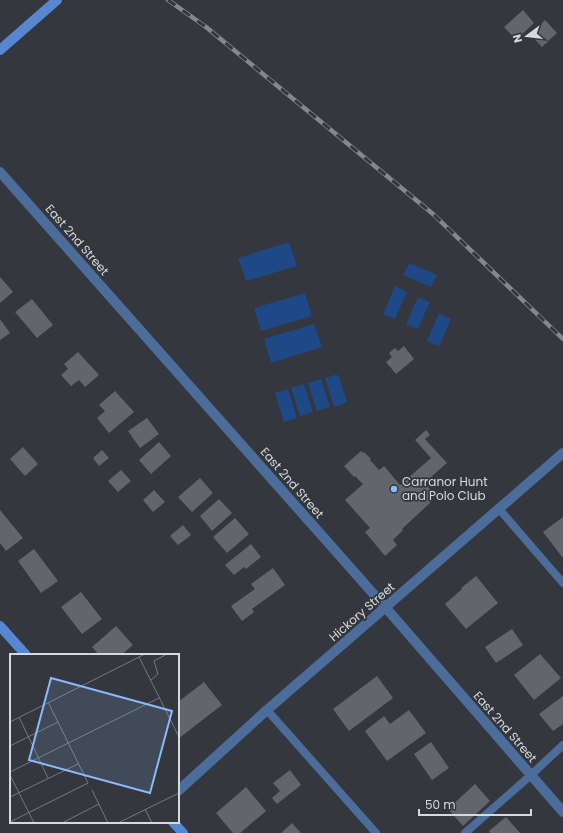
<svg xmlns="http://www.w3.org/2000/svg" width="563" height="833" font-family="Poppins,sans-serif">
<style>
.green{fill:#1e4986}
.building{fill:#62666c}
.lines{fill:none;stroke-linecap:round;stroke-linejoin:round}
.lane{stroke:#4c6c99;stroke-width:8}
.street{stroke:#4c6c99;stroke-width:10}
.secondary{stroke:#5687d0;stroke-width:10}
.rail-casing{stroke:#84878b;stroke-width:4.5}
.rail{stroke:#34373d;stroke-width:3;stroke-dasharray:9;stroke-linecap:butt}
.poi-dot{fill:#8cb9fc;stroke:#34373d;stroke-width:1.5}
.labels{text-anchor:middle;stroke-width:3.5;stroke-linejoin:round;paint-order:stroke}
.street-label{font-size:12px;fill:#d7dadd;stroke:#34373d}
.poi-label{font-size:12px;fill:#d7dadd;stroke:#34373d;text-anchor:start}
.inset-road{fill:none;stroke:#75787d;stroke-width:1}
.view{fill:#8cb9fc;fill-opacity:0.15;stroke:#8cb9fc;stroke-width:2}
.inset-edge{fill:none;stroke:#d7dadd;stroke-width:2}
</style>
<rect width="100%" height="100%" fill="#34373d"/>
<path class="green" d="M289,242l8,24 -51,15 -8,-23z
M409,263l28,12 -6,12 -28,-12z
M395,286l12,6 -12,27 -12,-5z
M305,293l7,23 -51,15 -7,-23z
M418,297l12,5 -12,27 -12,-5z
M439,313l12,6 -12,27 -12,-5z
M314,324l8,23 -51,16 -7,-24z
M338,374l9,28 -13,5 -9,-29z
M321,379l9,28 -13,4 -9,-28z
M304,384l9,28 -13,4 -9,-28z
M288,389l9,29 -13,4 -9,-29z"/>
<path class="building" d="M523,10l11,13 -18,17 -12,-13z
M545,20l12,13 -15,14 -12,-13z
M0,277l13,15 -13,11z
M32,299l21,26 -16,13 -22,-26z
M0,319l10,14 -10,7z
M404,346l10,13 -18,15 -10,-12 6,-5 -3,-4 6,-5 3,3z
M78,352l21,23 -14,12 -6,-7 -8,6 -10,-11 7,-6 -4,-5z
M115,391l19,21 -25,21 -12,-15 8,-7 -6,-6z
M147,418l12,16 -19,14 -12,-17z
M426,430l4,5 -5,4 22,24 -23,20 10,10 -5,5 3,3 -30,28 1,1 -10,10 4,5 -12,11 -20,-24 5,-4 -25,-28 18,-16 -8,-8 -1,1 -10,-11 17,-15 2,2 1,-1 7,7 -1,1 1,2v-1l8,9 5,-4 16,19 31,-27 -16,-18z
M159,442l12,14 -20,18 -12,-14z
M23,447l15,17 -13,12 -15,-17z
M102,450l7,8 -10,8 -6,-8z
M121,470l10,11 -13,11 -10,-11z
M200,478l13,15 -21,19 -14,-15z
M154,490l11,12 -12,10 -10,-12z
M219,499l13,14 -20,18 -12,-15z
M0,510l23,28 -17,13 -6,-8z
M563,517v41l-20,-26z
M235,518l14,16 -22,19 -14,-16z
M183,525l8,10 -13,10 -8,-9z
M251,544l10,13 -15,12 -2,-2 -10,8 -9,-10z
M34,549l24,32 -17,12 -23,-32z
M273,568l12,17 -33,24 2,3 -12,9 -11,-15 24,-17 -4,-5z
M476,576l22,27 -32,26 -21,-25 17,-15 -1,-1z
M81,592l21,27 -20,15 -21,-27z
M116,626l17,19 -12,10h-22l-7,-8z
M512,629l11,16 -27,18 -11,-16z
M540,654l21,24 -27,22 -20,-25z
M377,676l16,22 -44,33 -16,-22z
M204,682l18,23 -44,34v-37z
M563,696v28l-10,7 -14,-17z
M409,710l17,23 -39,28 -22,-30 19,-15 6,8z
M431,742l18,26 -17,12 -18,-26z
M290,770l11,15 -24,19 -5,-6 8,-7 -7,-8z
M475,784l15,17 -27,25 -15,-17z
M246,787l20,24 -26,22h-7l-17,-20z
M506,817l14,16h-30l-1,-2z
M292,823l9,10h-20z"/>
<g class="lines">
<path class="lane" d="M499,509l64,74
M267,710l109,123
M465,833l66,-58 32,-30"/>
<path class="street" d="M0,172l386,436 177,204
M178,791l89,-81 296,-257"/>
<path class="secondary" d="M0,50l57,-50
M0,626l26,29
M173,822l10,11"/>
<g class="rail-casing">
<path id="rail" d="M168,0l38,27 227,187 130,125"/>
</g>
<use href="#rail" class="rail"/>
</g>
<circle class="poi-dot" cx="394" cy="489" r="4"/>
<g class="labels">
<g class="street-label">
<text transform="translate(77 240) rotate(49)" y="4">East 2nd Street</text>
<text transform="translate(292 483) rotate(49)" y="4">East 2nd Street</text>
<text transform="translate(362 612) rotate(-41)" y="4">Hickory Street</text>
<text transform="translate(505 727) rotate(49)" y="4">East 2nd Street</text>
</g>
<g class="poi-label">
<text x="402" y="486">Carranor Hunt<tspan x="402" dy="14">and Polo Club</tspan></text>
</g>
</g>
<g transform="translate(10 654)">
<rect width="169" height="169" fill="#34373d"/>
<path class="inset-road" d="M129,3l40,80M141,26l7,-6 -4,-13 13,-7M9,63l29,61M0,68l135,-68M0,92l48,-24M0,118l149,-74M0,121l24,48M82,136l16,33M0,143l68,-33M135,155l7,14M0,168l78,-39 -40,-81M52,169l37,-19M108,169l61,-30"/>
<path class="view" d="M41,24l121,33 -22,82 -121,-33z"/>
<rect width="169" height="169" class="inset-edge"/>
</g>
<g transform="translate(527 36) rotate(255)" stroke="#34373d" stroke-width="3" paint-order="stroke">
<path d="M0-3L7 15L0 10L-7 15Z" fill="#d7dadd"/>
<text y="-6" font-size="11" font-weight="bold" text-anchor="middle" fill="#d7dadd">N</text>
</g>
<path d="M419 809v6h112v-6" fill="none" stroke="#d7dadd" stroke-width="2"/>
<text x="425" y="809" font-size="12" fill="#d7dadd" stroke="#34373d" stroke-width="3" paint-order="stroke">50 m</text>
</svg>
